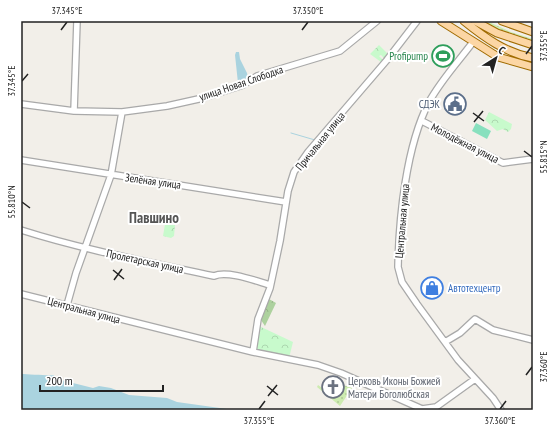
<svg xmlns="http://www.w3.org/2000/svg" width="554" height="431" font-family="'PT Sans Narrow',sans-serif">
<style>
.grass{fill:url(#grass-dots)}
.forest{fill:url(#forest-crowns)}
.park{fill:url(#park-crowns)}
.pitch{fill:#88e0be}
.water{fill:#aad3df}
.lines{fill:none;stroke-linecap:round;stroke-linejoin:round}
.stream{stroke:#aad3df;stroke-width:1}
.minor-casing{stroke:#a9a9a9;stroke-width:8}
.major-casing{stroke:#a06b00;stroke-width:9}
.minor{stroke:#fff;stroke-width:5.5}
.major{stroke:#fcd6a4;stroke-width:7}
.ticks{fill:none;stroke:#222;stroke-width:1.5}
.labels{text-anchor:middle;stroke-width:4;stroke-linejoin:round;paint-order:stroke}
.leisure-label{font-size:11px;fill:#27864d;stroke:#fff;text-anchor:end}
.street-label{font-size:11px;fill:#222;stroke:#fff}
.service-label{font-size:11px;fill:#4e5e75;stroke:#fff;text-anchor:end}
.shop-label{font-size:11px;fill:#366cbe;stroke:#fff;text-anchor:start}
.worship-label{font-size:11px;fill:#5b616d;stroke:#fff;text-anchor:start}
.district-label{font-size:15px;font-weight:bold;fill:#555;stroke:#fff}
.neatline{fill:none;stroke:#222;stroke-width:1.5}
.ticks-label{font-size:10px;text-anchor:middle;fill:#222}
</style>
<defs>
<pattern id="grass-dots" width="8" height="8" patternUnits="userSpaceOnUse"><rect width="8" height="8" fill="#cdebb0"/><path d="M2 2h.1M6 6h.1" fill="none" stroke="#b0c997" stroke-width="1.8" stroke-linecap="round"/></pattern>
<pattern id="forest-crowns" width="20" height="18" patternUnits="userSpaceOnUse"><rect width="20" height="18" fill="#add19e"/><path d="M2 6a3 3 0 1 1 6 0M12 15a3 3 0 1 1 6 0" fill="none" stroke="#95b388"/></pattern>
<pattern id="park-crowns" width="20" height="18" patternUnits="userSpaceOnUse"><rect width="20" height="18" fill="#c8facc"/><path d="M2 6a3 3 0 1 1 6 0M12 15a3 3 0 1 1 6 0" fill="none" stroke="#acd6af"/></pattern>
</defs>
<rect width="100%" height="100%" fill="#f2efe9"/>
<path class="grass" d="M489,22l22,10 22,7v3l-45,-17z
M318,385l17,12 7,-5 1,-7 9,3 -12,18 -23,-19z"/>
<path class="forest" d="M269,299l7,4 -11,23 -4,-6z"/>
<path class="park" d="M379,45l9,9 -4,4 -3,-3 -2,1 4,4 -2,2 -11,-8z
M489,112l23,12 -1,5 -3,3 -5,-3 -6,2 -12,-11z
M165,224l10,1 -1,11 -3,2 -8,-2z
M259,326l34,16 -4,16 -32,-7 -1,-5z"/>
<path class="pitch" d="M476,123l15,8 -4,8 -15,-8z"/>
<path class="water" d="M236,52h3l1,7 7,14 1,6 -10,4 -3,-28z
M21,374c7,0 29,2 33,1l3,4 36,9 6,-2 12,2 18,7 38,3 10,4 57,8h-213z"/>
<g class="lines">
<path class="stream" d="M291,133l24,7"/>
<g class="minor-casing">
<path id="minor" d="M473,42c-15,20 -32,38 -44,60 -23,44 -30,116 -31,165l4,15 15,22 41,56 35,38 8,12
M21,104l53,7 48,1 45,-6 36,-8 40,-13 14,-9 83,-25 37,-30
M74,111l3,-90
M422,121l81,42 30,-4
M21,160l265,42
M21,230c63,20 128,32 193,46 13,-6 42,5 56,9
M21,294l232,58 65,13 23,8 81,36 14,-2 39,-28
M67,305l9,-32 35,-98 11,-63
M445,342l15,-9 15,-14 18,11 40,10
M253,352l5,-33 12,-31 10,-47 8,-50 6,-19 14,-20 79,-92 30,-39"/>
</g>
<g class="major-casing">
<path id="major" d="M441,21l57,36 35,10
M464,21c21,17 42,32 69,37
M475,21l22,12 36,12
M502,21l31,11"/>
</g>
<use href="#minor" class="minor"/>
<use href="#major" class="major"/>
</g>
<path class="ticks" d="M61,30l6,-8M302,30l6,-8M526,54l6,-8M22,81l6,-7M473,113l11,8M474,122l9,-11M524,151l8,6M22,202l8,6M113,270l11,9M114,280l8,-11M526,375l6,-8M267,386l11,9M268,396l9,-11M259,409l6,-8M500,409l6,-8"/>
<defs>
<g id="stadium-ring" transform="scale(1.15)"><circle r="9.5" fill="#fff" stroke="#2e9e5b" stroke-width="1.5"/><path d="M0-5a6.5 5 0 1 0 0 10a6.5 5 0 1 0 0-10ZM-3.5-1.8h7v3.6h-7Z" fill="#2e9e5b"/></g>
<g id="civic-ring" transform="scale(1.15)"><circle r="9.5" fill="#fff" stroke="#5c6f8a" stroke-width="1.5"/><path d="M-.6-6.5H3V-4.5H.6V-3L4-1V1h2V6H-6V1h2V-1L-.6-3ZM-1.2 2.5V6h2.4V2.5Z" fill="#5c6f8a"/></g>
<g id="shop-ring" transform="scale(1.15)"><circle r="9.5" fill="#fff" stroke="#3f7fe0" stroke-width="1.5"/><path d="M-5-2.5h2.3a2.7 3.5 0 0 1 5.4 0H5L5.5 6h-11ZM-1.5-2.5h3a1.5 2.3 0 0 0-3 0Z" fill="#3f7fe0"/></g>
<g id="church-ring" transform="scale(1.15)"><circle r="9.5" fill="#fff" stroke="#6b7280" stroke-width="1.5"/><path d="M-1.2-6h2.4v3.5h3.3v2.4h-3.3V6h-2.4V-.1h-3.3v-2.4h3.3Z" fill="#6b7280"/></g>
</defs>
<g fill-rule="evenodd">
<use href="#stadium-ring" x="443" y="56"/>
<use href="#civic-ring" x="455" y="104"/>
<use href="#shop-ring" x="432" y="288"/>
<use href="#church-ring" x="333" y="387"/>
</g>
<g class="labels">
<g class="leisure-label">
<text x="428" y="60">Profipump</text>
</g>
<g class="street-label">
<text transform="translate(241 83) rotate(-19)" y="4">улица Новая Слободка</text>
<text transform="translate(320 141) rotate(-51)" y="4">Причальная улица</text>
<text transform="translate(465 143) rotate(27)" y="4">Молодёжная улица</text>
<text transform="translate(153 181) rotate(8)" y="4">Зелёная улица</text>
<text transform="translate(402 221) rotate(-85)" y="4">Центральная улица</text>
<text transform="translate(145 261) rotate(12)" y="4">Пролетарская улица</text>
<text transform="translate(84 310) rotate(15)" y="4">Центральная улица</text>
</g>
<g class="service-label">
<text x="440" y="108">СДЭК</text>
</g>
<g class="shop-label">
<text x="448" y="292">Автотехцентр</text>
</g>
<g class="worship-label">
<text x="348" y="385">Церковь Иконы Божией<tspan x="348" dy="13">Матери Боголюбская</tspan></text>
</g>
<g class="district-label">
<text x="154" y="223">Павшино</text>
</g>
</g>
<rect width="554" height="431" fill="none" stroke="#ffffff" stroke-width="44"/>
<g transform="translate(496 58) rotate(37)" stroke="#ffffff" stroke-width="3" paint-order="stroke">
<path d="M0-3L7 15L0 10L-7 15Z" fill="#222222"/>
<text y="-6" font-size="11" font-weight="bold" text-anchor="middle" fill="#222222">С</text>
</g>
<path d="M40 385v6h123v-6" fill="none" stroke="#222222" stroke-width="2"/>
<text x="46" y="385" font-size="12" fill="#222222" stroke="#ffffff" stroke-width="3" paint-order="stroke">200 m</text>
<rect x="22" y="22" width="510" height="387" class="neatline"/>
<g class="ticks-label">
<text x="67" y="14">37.345°E</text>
<text x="308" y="14">37.350°E</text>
<text transform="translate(543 46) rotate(-90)" y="4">37.355°E</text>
<text transform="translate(11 81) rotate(-90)" y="4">37.345°E</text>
<text transform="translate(543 157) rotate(-90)" y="4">55.815°N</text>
<text transform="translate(11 202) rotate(-90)" y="4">55.810°N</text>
<text transform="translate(543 367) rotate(-90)" y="4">37.360°E</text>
<text x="259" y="424">37.355°E</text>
<text x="500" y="424">37.360°E</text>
</g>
</svg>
